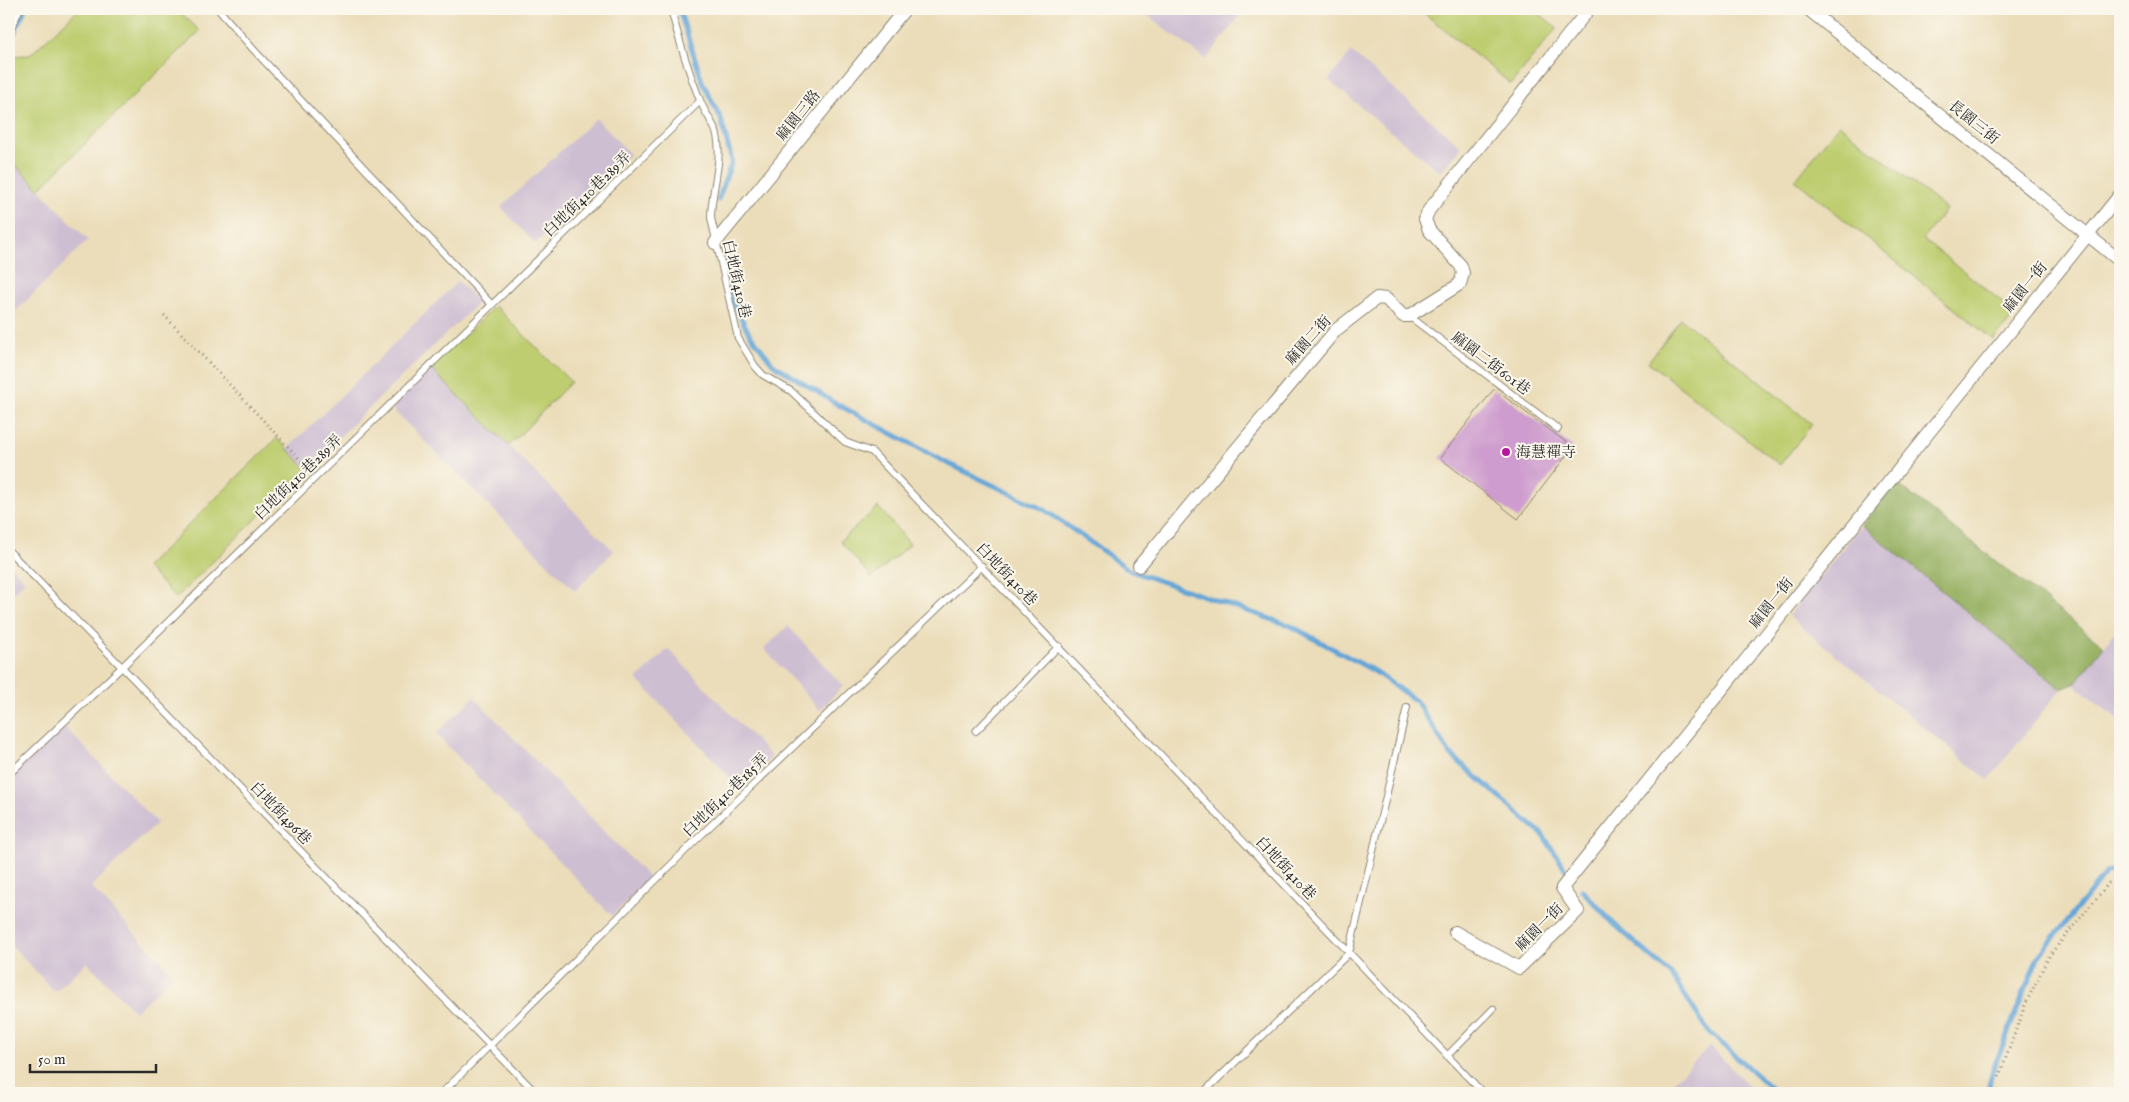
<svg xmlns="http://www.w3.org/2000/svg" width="2129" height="1102" font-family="'IM FELL English','Noto Serif TC',serif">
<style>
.industrial{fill:#cebed2}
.green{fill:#bdcd6f;stroke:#747c4d}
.forest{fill:#96b062;stroke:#606e46}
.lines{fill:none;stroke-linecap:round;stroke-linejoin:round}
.stream{stroke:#63a5d7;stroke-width:5}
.building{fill:#ce9cce}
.service-casing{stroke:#8b8472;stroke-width:8}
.minor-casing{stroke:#8b8472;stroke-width:14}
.tertiary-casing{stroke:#8b8472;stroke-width:18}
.path{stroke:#8b8472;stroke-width:3;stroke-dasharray:1 4;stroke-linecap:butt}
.service{stroke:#fff;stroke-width:6}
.minor{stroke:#fff;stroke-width:12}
.tertiary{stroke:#fff;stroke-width:16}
.poi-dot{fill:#b5179e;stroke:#fbf7ec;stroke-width:2}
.labels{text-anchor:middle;stroke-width:4;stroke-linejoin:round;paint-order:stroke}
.street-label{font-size:15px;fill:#2b2b2b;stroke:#fbf7ec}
.poi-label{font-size:15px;fill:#2b2b2b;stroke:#fbf7ec;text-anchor:start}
</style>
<rect width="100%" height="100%" fill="#fbf7ec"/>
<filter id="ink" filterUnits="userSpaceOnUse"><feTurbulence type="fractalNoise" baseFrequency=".02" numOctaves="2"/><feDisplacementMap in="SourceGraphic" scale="10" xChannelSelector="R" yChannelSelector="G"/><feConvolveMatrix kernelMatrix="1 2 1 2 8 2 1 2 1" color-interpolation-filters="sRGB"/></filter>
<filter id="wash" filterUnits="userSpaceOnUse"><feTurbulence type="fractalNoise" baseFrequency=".0096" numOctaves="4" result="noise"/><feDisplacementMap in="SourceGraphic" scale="20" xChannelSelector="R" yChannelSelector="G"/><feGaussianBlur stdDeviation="1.12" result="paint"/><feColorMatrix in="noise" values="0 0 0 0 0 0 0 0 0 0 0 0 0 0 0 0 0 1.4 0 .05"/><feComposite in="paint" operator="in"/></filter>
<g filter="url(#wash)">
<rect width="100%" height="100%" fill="#ebddb9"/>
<path class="industrial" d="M1139,9h96l6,5 -35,46z
M1351,52l111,95 -22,25 -112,-92z
M596,118l34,36 -95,90 -34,-37z
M9,158l79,82 -79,78z
M458,281l21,21 -173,167 -19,-20z
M430,368l184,183 -39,40 -184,-183z
M1862,525l199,164 -73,91 -200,-164z
M9,565l16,16 -16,16z
M788,626l55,60 -23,24 -56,-61z
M2120,626v95l-46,-37z
M668,649l104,108 -31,32 -104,-110z
M474,697l176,182 -38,37 -176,-182z
M63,725l94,98 -66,64 83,88 -39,37 -48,-50 -32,30 -46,-49v-166z
M1710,1046l46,47h-94z"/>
<path class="green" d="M79,9h103l-2,3 20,19 -161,158 -30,-31v-102l21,-1z
M1419,9h115l23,19 -46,56z
M1839,124l107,85 -23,30 93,74 -23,27 -198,-160z
M495,306l76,76 -62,64 -79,-78z
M1681,319l131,105 -32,41 -132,-103z
M277,438l30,31 -131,129 -30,-31z
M878,507l32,37 -38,34 -32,-37z"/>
<path class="forest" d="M1896,483l208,163 -30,38 -13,5 -199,-164z"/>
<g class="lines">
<path class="stream" d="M679,9l23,72 19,38 11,42 -14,39
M9,45l16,-36
M725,253l7,48 17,32 24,31 62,39 110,59 100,48 86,61 160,55 83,45 42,30 34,53 93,81 27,41
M1582,890l32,34 57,50 37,57 68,62
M1987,1093l6,-23 45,-113 68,-84 14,-4"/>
</g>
<g id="blocks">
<path class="building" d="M1494,389l79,58 -55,72 -78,-61z"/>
</g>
</g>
<g filter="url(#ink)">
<use href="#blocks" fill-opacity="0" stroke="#8b8472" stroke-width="1"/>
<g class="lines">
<g class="service-casing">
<path id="service" d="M218,9l35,40 239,256
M671,9c8,31 17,62 29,91 4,12 14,23 17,35 6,27 -6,55 -6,83l27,120 17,28 8,9 28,16 54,51 27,10 611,641
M1409,316l149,113
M9,551l527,542
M976,731l83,-85
M9,774l113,-107 578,-566
M1447,1056l46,-47
M442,1093l258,-257 282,-270
M1203,1093l146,-140 58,-246"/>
</g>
<g class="minor-casing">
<path id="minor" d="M1808,9l312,252
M715,243l190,-234
M1139,566l197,-236 41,-32 9,1 17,17h6l51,-32 3,-11 -2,-7 -32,-36 -4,-11 4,-9 160,-201
M1455,932l64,36 59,-57 -16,-23 558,-693"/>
</g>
<g class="tertiary-casing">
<path id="tertiary" d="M9,21l5,-12"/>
</g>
<path class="path" d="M164,315l145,154
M1999,1077l26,-72 24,-49 60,-73 11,-5"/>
<use href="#service" class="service"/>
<use href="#minor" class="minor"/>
<use href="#tertiary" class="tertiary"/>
</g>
</g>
<circle class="poi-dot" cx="1506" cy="452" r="5"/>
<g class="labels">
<g class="street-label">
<text transform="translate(798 115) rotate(-51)" y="5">麻園三路</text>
<text transform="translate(1974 122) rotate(39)" y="5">長園三街</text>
<text transform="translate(587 194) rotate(-44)" y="5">白地街410巷289弄</text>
<text transform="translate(737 279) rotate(77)" y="5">白地街410巷</text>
<text transform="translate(2025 287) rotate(-51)" y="5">麻園一街</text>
<text transform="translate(1308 340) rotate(-48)" y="5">麻園二街</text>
<text transform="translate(1491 363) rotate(37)" y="5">麻園二街601巷</text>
<text transform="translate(298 477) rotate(-44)" y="5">白地街410巷289弄</text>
<text transform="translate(1007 574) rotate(46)" y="5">白地街410巷</text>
<text transform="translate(1771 603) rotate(-51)" y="5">麻園一街</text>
<text transform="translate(725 795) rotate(-44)" y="5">白地街410巷185弄</text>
<text transform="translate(281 813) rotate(46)" y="5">白地街496巷</text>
<text transform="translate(1286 868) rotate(47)" y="5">白地街410巷</text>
<text transform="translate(1539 927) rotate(-45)" y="5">麻園一街</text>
</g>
<g class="poi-label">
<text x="1516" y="457">海慧禪寺</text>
</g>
</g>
<rect width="2129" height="1102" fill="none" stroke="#fbf7ec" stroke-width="30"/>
<path d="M30 1064v8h126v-8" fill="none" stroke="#2b2b2b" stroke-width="2.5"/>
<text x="38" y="1064" font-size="15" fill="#2b2b2b" stroke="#fbf7ec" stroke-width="4" paint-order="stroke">50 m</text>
</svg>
